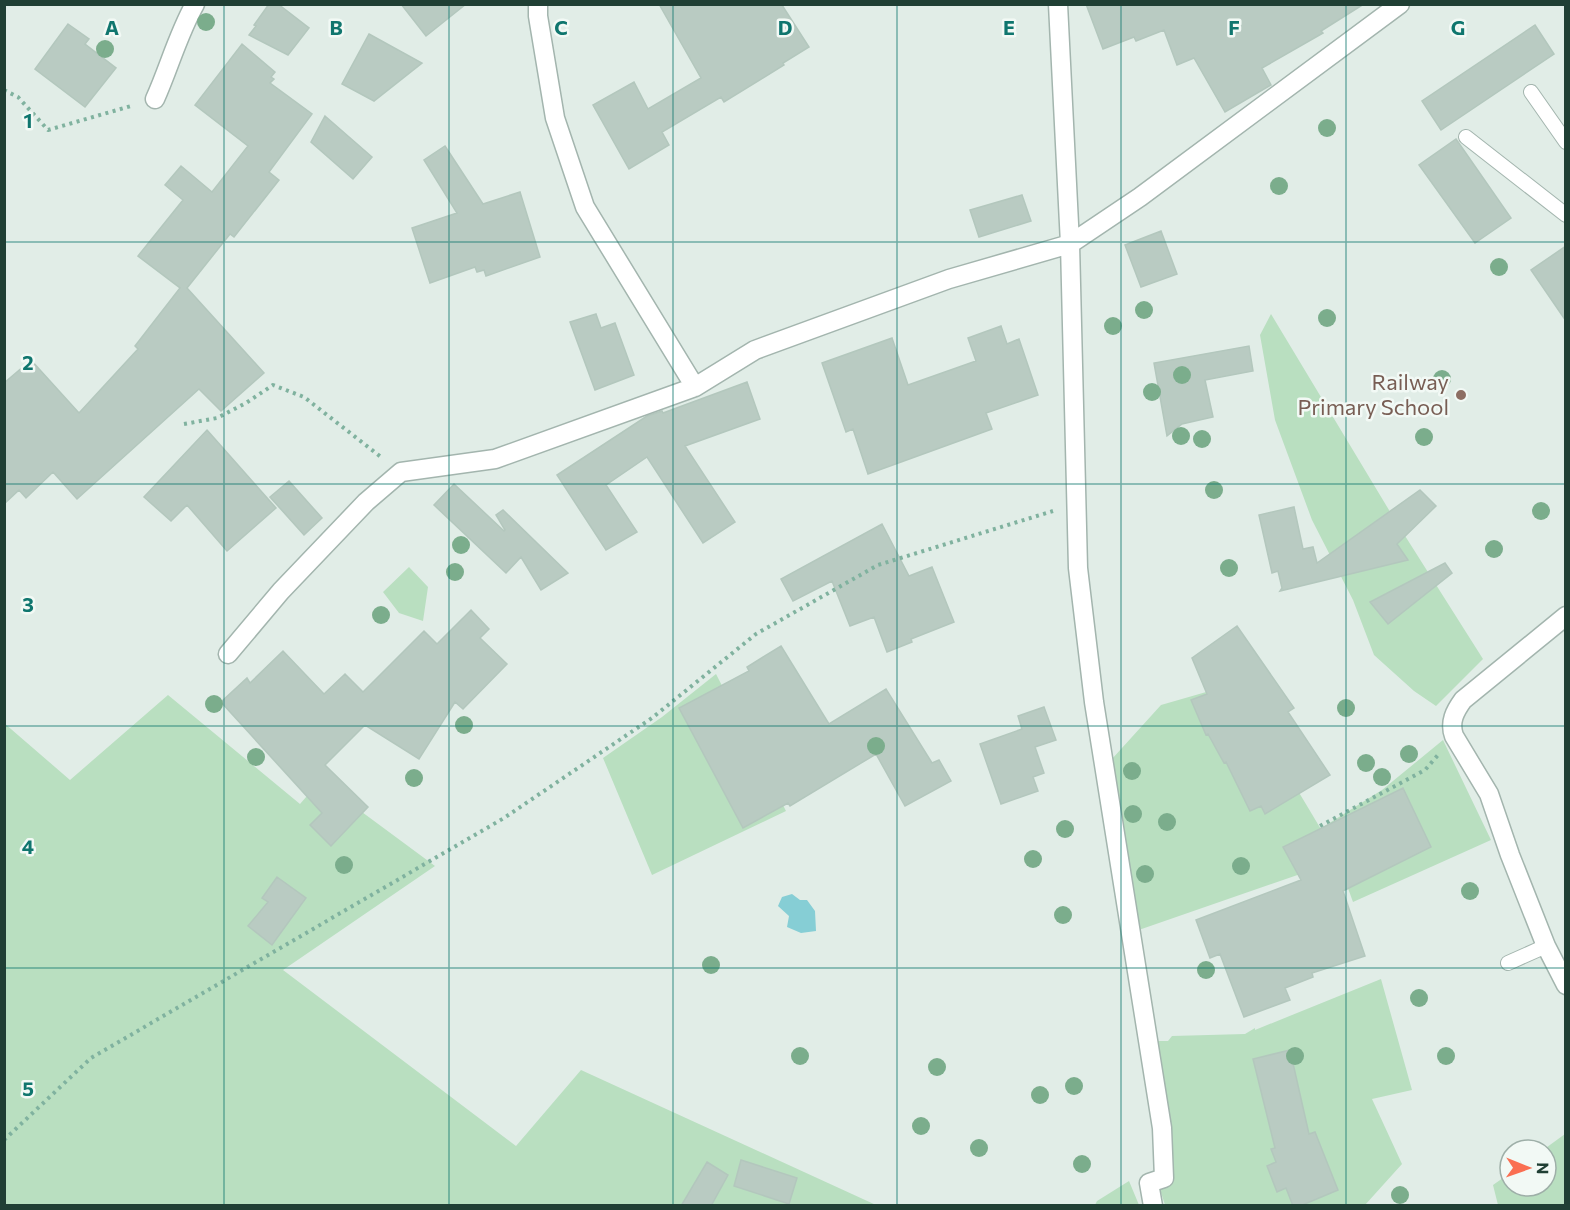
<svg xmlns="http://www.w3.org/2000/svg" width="1570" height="1210" font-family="Commissioner,sans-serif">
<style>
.green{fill:#b9dfc0}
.water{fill:#86ced5}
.building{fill:#b9cbc2;stroke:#b3c7bd;stroke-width:1.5}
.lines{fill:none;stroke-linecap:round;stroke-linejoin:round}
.lane-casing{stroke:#a3b5ae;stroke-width:16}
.street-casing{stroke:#a3b5ae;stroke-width:21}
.path{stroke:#80b29f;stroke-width:4;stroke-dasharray:3 4.5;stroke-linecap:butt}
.lane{stroke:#fff;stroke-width:14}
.street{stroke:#fff;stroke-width:18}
.tree{fill:#7bad8c}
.grid{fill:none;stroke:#0f766e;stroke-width:1.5;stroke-opacity:0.55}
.education-dot{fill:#8d6e63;stroke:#f2f9f5;stroke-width:2}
.labels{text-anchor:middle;stroke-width:5;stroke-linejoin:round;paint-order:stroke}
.education-label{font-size:22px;fill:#785e54;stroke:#f2f9f5;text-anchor:end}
.grid-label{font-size:20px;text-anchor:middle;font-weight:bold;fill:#0f766e;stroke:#f2f9f5;stroke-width:5;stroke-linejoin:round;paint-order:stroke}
</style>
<rect width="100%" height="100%" fill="#e1ede7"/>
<path class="green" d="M1271,314l124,206 88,139 -47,47 -22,-15 -40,-36 -21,-55 -41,-80 -37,-100 -15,-85z
M409,567l19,20 -5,34 -24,-8 -16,-21z
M716,674l70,137 -134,64 -49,-117 59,-41z
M1234,684l100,167 -11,-24 59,-37 61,-50 48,100 -138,62 -15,-41 -205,71 -31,-162 59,-65z
M168,695l132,109 20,-23 115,85 -152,104 233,176 65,-76 295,135h-871l-1,-482 66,57z
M1381,979l31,111 -40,9 30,65 -37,41h-200l-9,-28 -8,-136h20l4,-5 73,-2 10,-6v2z
M1565,1134v71h-67l-5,-20 17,-12v13h36v-36h-3z
M1129,1181l10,24h-44l2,-4z"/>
<path class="water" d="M792,894l8,6h7l8,11 1,20 -15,2 -14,-6 2,-11 -11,-10 4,-9z"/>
<path class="building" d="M269,4h9l31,24 -21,27 -39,-20 7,-9 -2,-1z
M401,4h65l-40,32z
M659,4l123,1 27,42 -26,16 1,2 -60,37 -3,-5 -59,35 7,13 -40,24 -36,-64 41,-23 14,27 53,-31z
M1086,4h278l-43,27 2,2 -61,35 9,17 -46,27 -31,-54 -17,7 -13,-35 -28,11 -2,-4 -31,12z
M68,24l21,15 -4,5 31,24 -31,39 -50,-38z
M1535,25l19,29 -113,76 -19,-29z
M369,34l53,29 -48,38 -32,-17z
M242,44l33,28 -4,5 3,2 -4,4 42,31 -43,58 10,8 -45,57 -4,-3 -43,54 77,85 -43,38 -22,-22 -122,110 -24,-27 -27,26 -7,-8 -15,14v-121l27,-23 48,53 59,-64 -3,-3 45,-58 -42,-32 45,-56 -18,-15 16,-19 31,26 36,-46 -53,-41z
M325,116l47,41 -19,22 -42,-37z
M1456,139l55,79 -36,25 -56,-78z
M445,146l38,58 37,-12 20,65 -54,19 -2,-6 -7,2 -2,-5 -45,16 -18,-55 45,-15 -33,-53z
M1022,195l9,26 -52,16 -9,-27z
M1161,231l16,43 -36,13 -16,-42z
M1566,246v75l-35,-51z
M596,314l5,14 14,-5 19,52 -39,15 -25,-68z
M1001,326l6,18 12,-5 19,56 -52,18 6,16 -124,45 -15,-45 -7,3 -24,-69 70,-25 16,47 68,-24 -8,-23z
M1249,346l4,25 -48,9 8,37 -31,7 -15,12 -13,-73z
M747,382l13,37 -75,27 50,76 -32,21 -56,-86 -41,28 31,47 -31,18 -49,-75 90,-59 15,-5 1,2z
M207,430l69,78 -49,43 -40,-46 -16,16 -27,-24z
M289,481l33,37 -18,17 -34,-38z
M454,484l50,47 1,-1 -9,-15 7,-5 65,63 -27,17 -20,-33 -15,16 -72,-68z
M1420,490l16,16 -39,38 11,16 -128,31 2,-3 -4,-17 -6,2 -13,-58 35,-8 9,42 10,-2 4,16z
M882,524l27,52 23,-9 22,55 -43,17 1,3 -25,10 -13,-35 -24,9 -18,-45 -39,20 -12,-22z
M1445,563l7,10 -64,51 -18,-22z
M471,610l18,19 -9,9 27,26 -44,45 -8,-7 -36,57 -54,-34 -40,40 43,42 -37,39 -21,-21 12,-12 -101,-111 26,-24 3,5 33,-32 41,43 21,-20 18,18 61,-61 13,13z
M1237,626l57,82 -6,4 42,63 -65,39 -4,-8 -11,5 -24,-49 -2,1 -16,-29 -2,1 -15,-35 16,-6 -15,-36z
M781,646l48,78 57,-35 46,74 7,-3 12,21 -46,25 -29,-52 -86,52 -2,-3 -45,25 -64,-120 70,-37 -2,-4z
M1044,707l12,33 -21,7 9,26 -11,4 5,14 -37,13 -21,-60 42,-15 -4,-13z
M1403,788l28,59 -88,44 22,65 -53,17 1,4 -28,11 5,12 -46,17 -24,-63 -10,4 -14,-38 105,-40 -18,-33z
M277,877l29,21 -34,47 -24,-19 20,-24 -6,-4z
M1290,1050l19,84 6,-2 23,58 -38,16h-7l-7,-18 -9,4 -10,-26 9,-4 -5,-13 4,-1 -22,-89z
M741,1160l56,18 -8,26 -55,-18z
M707,1162l21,13 -17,31h-30z"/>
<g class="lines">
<g class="lane-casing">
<path id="lane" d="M1531,92l35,50
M1466,137l100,78
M1508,963l38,-17"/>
</g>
<g class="street-casing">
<path id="street" d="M538,4v12l17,102 30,89 110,180
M1058,4l12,240 8,324 16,134 68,426 2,50 -15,5 4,23
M155,99c14,-31 23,-65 40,-95
M1566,616l-103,84c-8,11 -14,22 -9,36l35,58 21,61 36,91 20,39
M228,654l53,-63 85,-89 35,-30 94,-13 200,-72 60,-37 194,-71 121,-35 70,-47 260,-193"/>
</g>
<path class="path" d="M4,90l14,7 30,33 83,-24
M184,424l33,-6 29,-15 27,-18 31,12 77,60
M1320,826l105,-56 13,-15
M4,1140l87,-82 413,-240 148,-100 104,-84 122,-69 175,-54"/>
<use href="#lane" class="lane"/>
<use href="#street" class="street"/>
</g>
<g class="tree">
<circle cx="206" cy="22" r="9"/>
<circle cx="105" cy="49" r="9"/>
<circle cx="1327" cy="128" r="9"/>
<circle cx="1279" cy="186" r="9"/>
<circle cx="1499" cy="267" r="9"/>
<circle cx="1144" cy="310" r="9"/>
<circle cx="1327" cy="318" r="9"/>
<circle cx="1113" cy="326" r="9"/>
<circle cx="1182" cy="375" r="9"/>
<circle cx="1442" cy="379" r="9"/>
<circle cx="1152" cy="392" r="9"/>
<circle cx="1181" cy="436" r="9"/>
<circle cx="1424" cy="437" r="9"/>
<circle cx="1202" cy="439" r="9"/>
<circle cx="1214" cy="490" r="9"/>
<circle cx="1541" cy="511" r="9"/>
<circle cx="461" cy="545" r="9"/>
<circle cx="1494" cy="549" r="9"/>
<circle cx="1229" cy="568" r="9"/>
<circle cx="455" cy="572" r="9"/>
<circle cx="381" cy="615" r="9"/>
<circle cx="214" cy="704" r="9"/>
<circle cx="1346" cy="708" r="9"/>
<circle cx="464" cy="725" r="9"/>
<circle cx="876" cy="746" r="9"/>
<circle cx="1409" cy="754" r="9"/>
<circle cx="256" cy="757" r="9"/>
<circle cx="1366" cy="763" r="9"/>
<circle cx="1132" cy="771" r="9"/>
<circle cx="1382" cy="777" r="9"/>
<circle cx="414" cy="778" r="9"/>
<circle cx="1133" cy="814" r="9"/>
<circle cx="1167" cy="822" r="9"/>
<circle cx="1065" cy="829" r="9"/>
<circle cx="1033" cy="859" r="9"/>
<circle cx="344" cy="865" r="9"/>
<circle cx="1241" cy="866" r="9"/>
<circle cx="1145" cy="874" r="9"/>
<circle cx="1470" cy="891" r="9"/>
<circle cx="1063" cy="915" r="9"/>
<circle cx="711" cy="965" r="9"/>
<circle cx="1206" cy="970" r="9"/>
<circle cx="1419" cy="998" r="9"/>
<circle cx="800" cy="1056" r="9"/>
<circle cx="1295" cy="1056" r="9"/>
<circle cx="1446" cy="1056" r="9"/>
<circle cx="937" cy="1067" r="9"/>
<circle cx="1074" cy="1086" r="9"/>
<circle cx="1040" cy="1095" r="9"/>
<circle cx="921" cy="1126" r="9"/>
<circle cx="979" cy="1148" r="9"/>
<circle cx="1082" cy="1164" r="9"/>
<circle cx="1400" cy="1195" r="9"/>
</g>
<path class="grid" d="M224,4v1202M449,4v1202M673,4v1202M897,4v1202M1121,4v1202M1346,4v1202M4,242h1562M4,484h1562M4,726h1562M4,968h1562"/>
<circle class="education-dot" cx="1461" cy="395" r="6"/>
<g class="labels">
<g class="education-label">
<text x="1449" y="390">Railway<tspan x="1449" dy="25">Primary School</tspan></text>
</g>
</g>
<g class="grid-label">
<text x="112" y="35">A</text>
<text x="336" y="35">B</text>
<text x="561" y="35">C</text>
<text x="785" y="35">D</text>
<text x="1009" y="35">E</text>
<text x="1234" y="35">F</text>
<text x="1458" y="35">G</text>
<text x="28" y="128">1</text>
<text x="28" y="370">2</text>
<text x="28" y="612">3</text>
<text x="28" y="854">4</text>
<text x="28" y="1096">5</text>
</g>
<rect width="1570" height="1210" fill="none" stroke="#203f34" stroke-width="12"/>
<g transform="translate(1528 1168) rotate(91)"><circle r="28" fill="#f2f9f5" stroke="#9eafa8" stroke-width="1.5"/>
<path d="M0-4.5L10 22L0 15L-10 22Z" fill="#fa6f52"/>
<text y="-9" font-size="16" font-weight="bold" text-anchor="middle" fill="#203f34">N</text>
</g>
</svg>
